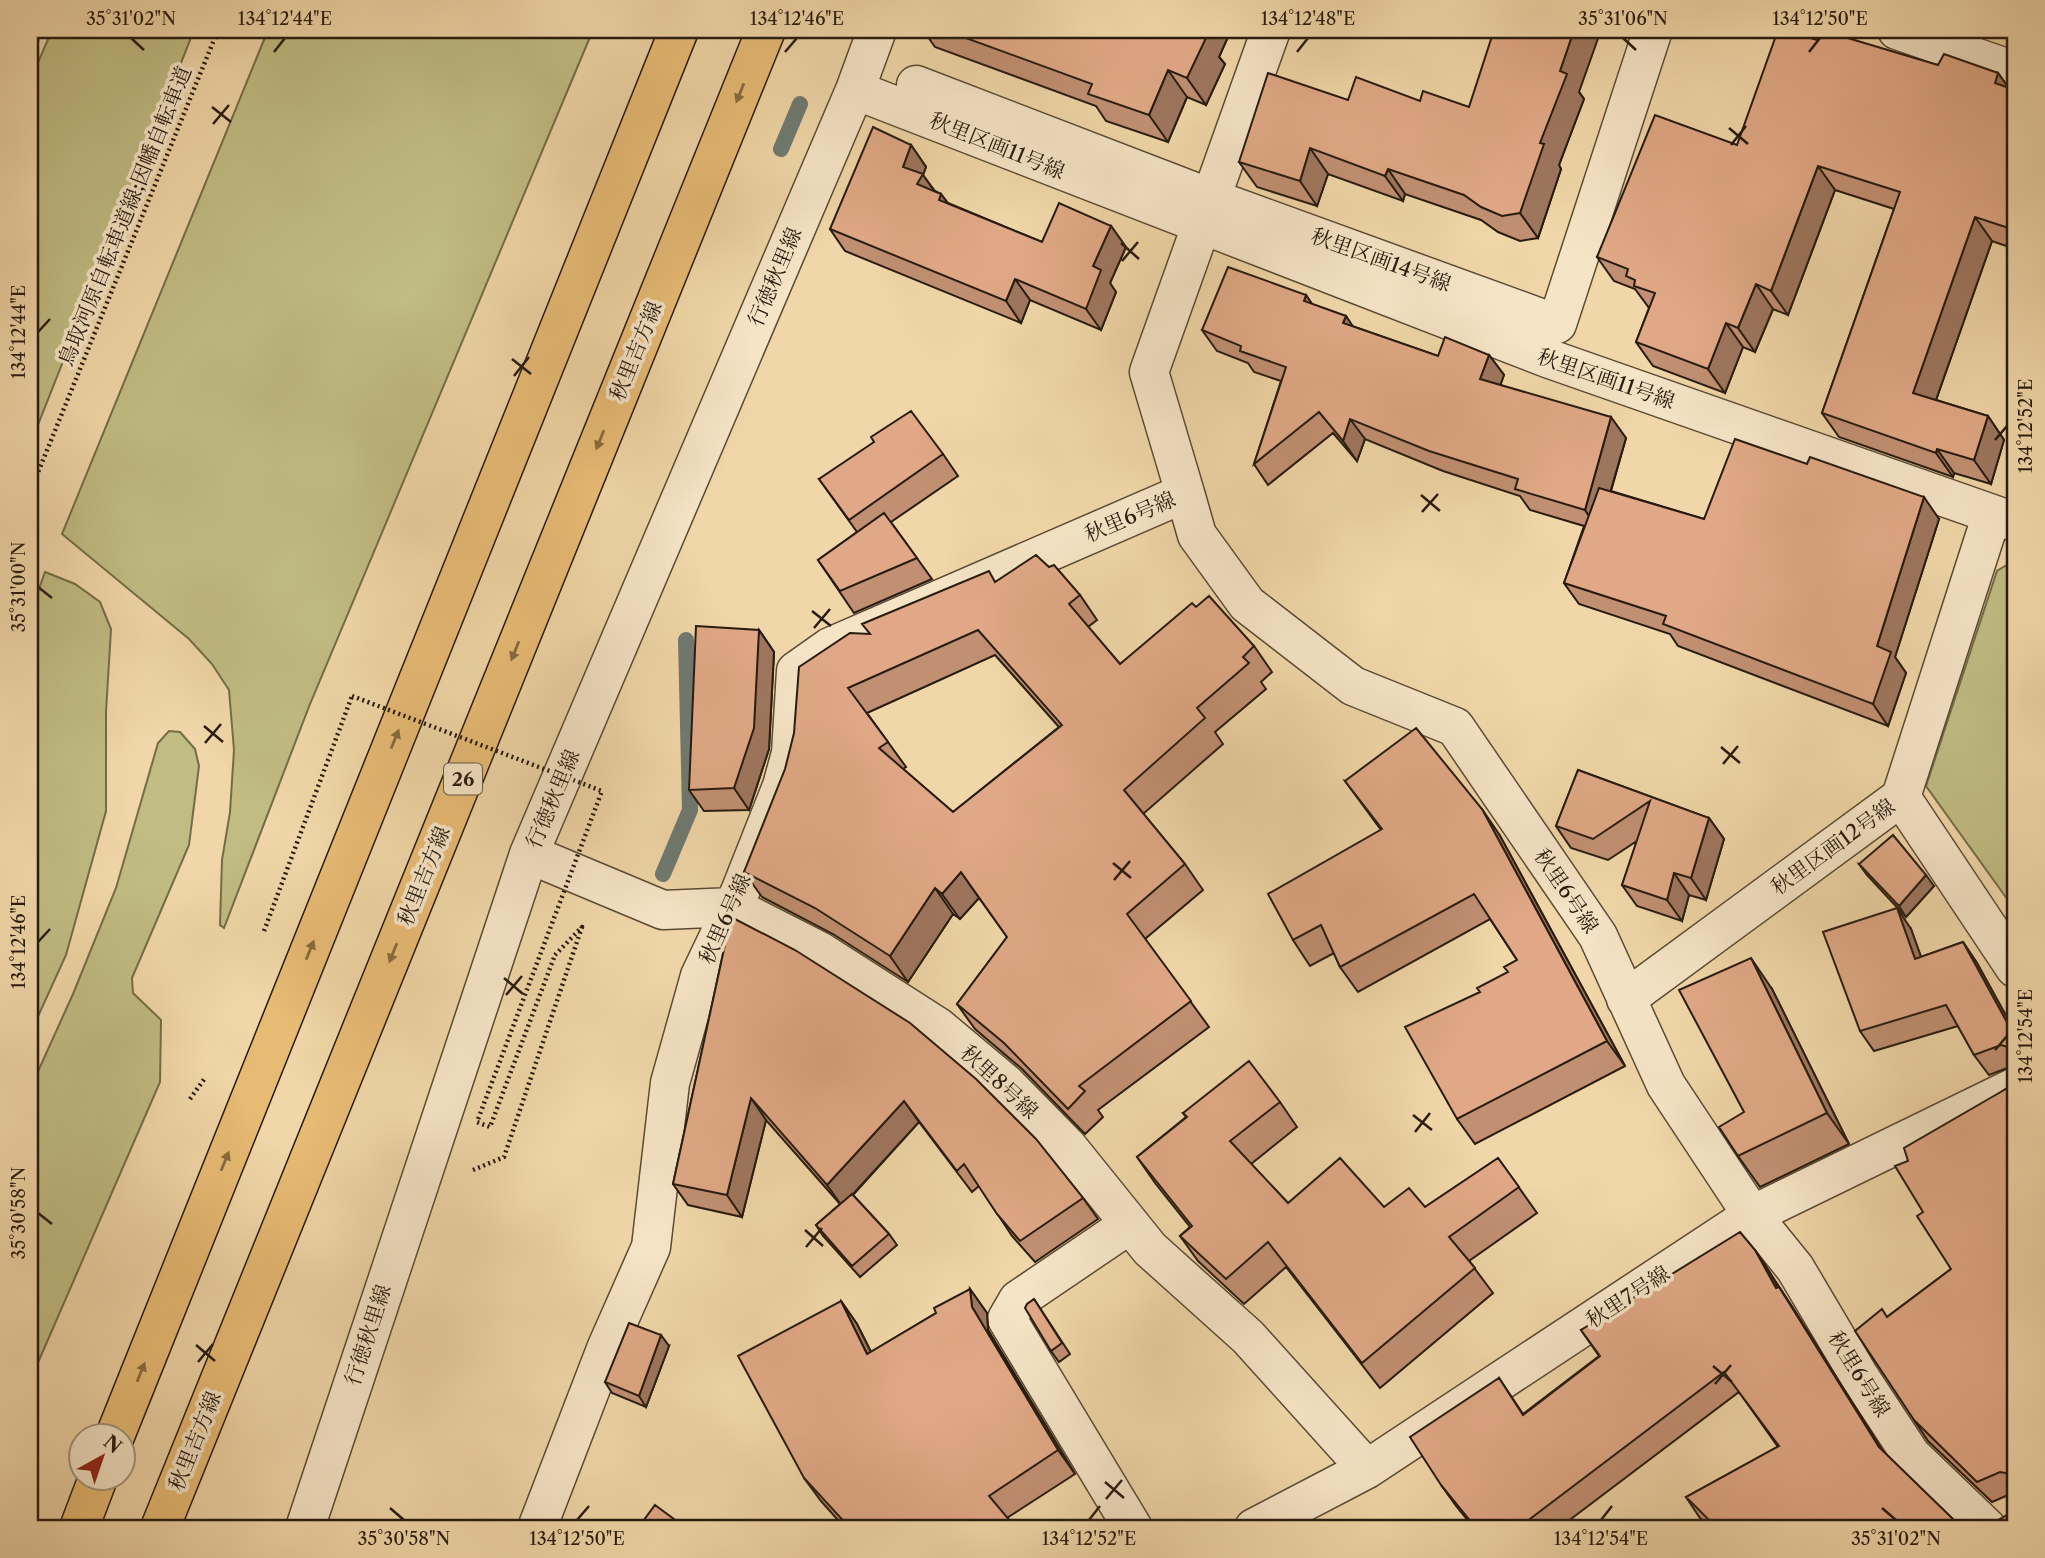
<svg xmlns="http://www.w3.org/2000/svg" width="2045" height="1558" font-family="'Libre Caslon Text','Noto Serif JP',serif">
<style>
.green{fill:#c0bc83;stroke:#746c48;stroke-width:2}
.water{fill:#9eb7b3;stroke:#6f7971;stroke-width:2}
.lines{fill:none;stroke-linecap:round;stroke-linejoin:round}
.stream{stroke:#6f7971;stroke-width:16}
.street-casing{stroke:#5a4a34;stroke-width:41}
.primary-casing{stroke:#281b0e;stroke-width:41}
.path{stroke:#281b0e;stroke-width:4.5;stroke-dasharray:2 3.5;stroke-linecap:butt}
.street{stroke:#f5e4c6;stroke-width:38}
.primary{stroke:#e8bb74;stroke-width:38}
.path-bridge{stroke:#281b0e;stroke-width:4.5;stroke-dasharray:2 3.5;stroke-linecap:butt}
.wall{fill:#c19073;stroke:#281b0e;stroke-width:2;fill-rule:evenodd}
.shaded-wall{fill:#9d765e;stroke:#281b0e;stroke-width:2}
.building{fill:#e0a886;stroke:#281b0e;stroke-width:2;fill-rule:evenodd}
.oneway{fill:#886b41}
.ticks{fill:none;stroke:#281b0e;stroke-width:2.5}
.labels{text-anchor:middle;stroke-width:7;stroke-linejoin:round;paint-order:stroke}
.shield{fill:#f5e4c6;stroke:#665745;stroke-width:2}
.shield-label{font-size:19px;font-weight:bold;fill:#281b0e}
.street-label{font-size:21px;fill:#281b0e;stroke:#f5e4c6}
.neatline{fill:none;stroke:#281b0e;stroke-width:2.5}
.ticks-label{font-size:18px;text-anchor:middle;fill:#281b0e}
</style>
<rect width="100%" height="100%" fill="#f0d6a8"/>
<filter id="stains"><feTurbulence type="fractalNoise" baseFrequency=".00286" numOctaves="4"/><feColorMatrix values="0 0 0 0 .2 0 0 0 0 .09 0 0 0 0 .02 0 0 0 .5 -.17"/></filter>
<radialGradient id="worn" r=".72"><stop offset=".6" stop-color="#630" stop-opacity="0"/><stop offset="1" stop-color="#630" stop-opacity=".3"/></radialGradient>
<path class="green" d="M52,30h142l-164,415v-364z
M268,30h325l-283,674 -86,224 -4,-3 2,-65 8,-48 4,-62 -5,-60 -17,-26 -23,-25 -127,-105z
M2015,560v350l-89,-124 71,-215z
M45,572l30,12 25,18 11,27 -5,83v99l-40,144 -36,79v-420z
M169,731l11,1 15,17 4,17 -10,79 -57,133 1,15 28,27 -1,62 -130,299v-292l43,-95 43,-106 42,-145z"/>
<path class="water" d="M30,30h13l-13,31z"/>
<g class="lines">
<path class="stream" d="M781,149l19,-45
M663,874l27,-64 -4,-170"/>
<g class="street-casing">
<path id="street" d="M877,30l-22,60 692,268 468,164
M1897,30l118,41
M916,85l294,113 347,126 96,-294
M1185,493l-36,-121 122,-342
M1901,797l114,171
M529,854l134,56 70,-3 88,45 117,75 68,57 61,62 83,103 98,88 119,132
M1626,999l275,-202 91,-283
M1130,1224l-112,76 -11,19 126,209
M305,1528l224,-674 326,-764
M537,1528l69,-179 45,-102 19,-164 30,-107 40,-84 42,-106 9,-33 5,-82 34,-24 355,-154 12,42 50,69 106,82 102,41 143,209 68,149 86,130 43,53 64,108 52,79 76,73
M1254,1528l113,-59 385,-254 263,-128"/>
</g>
<g class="primary-casing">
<path id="primary" d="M115,1436l564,-1406
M79,1528l19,-50
M160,1528l606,-1498"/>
</g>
<path class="path" d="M30,492l188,-462
M264,931l88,-235
M190,1099l15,-21
M473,1170l31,-13 78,-230 -27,28"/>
<use href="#street" class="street"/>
<use href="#primary" class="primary"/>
<path class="path-bridge" d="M352,696l250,95 -125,331 13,5 65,-172"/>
</g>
<path class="wall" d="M923,30h308l-12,27 6,7 -19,41 -19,-8 -19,45 -62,-21 -10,-15 -161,-59z
M1817,40l121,25 60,8 11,15 6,2v159l-23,-8 -56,159 52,16 16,24 -13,44 -37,-11 -1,4 -114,-40 -17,-24 72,-204 -59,-19 -47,125 -15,-6 -18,43 -12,-5 -18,46 -72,-27 -17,-24 13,-34 -14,-19 -21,-8 -17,-24 140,-112z
M1579,92l5,7 -25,66 2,4 -23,69 -18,3 -22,-9 -17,-12 -76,-26 -2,7 -75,-27 -11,32 -60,-19 -18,-25 109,-62 72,1 49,6z
M911,145l15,22 -3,8 12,16 6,3 7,9 94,39 69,-16 15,21 -16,36 6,9 -15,38 -71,-30 -9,23 -176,-72 -15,-22z
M1306,295l6,9 34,12 6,10 86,30 51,-1 15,20 -4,10 126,53 -15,53 93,28h235l-44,138 11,16 -18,53 -210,-80 -8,-12 -91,-30 -15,-21 20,-57 -54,-16 -10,-14 -77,-25 -78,-32 -8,22 -24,-28 -65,52 -14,-21 27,-83 -27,-9 -6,-9 -31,-12 -15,-21z
M943,454l15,22 -67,46 41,57 -78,34 -36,-53 39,-28 -38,-53z
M996,582l84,13 17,25 -9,7 32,37 76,-57 58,39 18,26 -11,10 5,7 -51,43 8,12 -80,70 42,50 18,26 -58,49 64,88 -111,83 5,7 -18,17 -63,-65 -47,-40 -18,-25 50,-67 -28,-39 -19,21 -7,-5 -45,68 -75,-48 -71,-37 -18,-25 126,-238zM995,655l64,72 -106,85 -50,-43 3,-2 -39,-54z
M759,630l15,22 -5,97 -20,61 -45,1 -15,-21z
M1578,770l131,48 15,21 -18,61 -17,-5 -7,26 -45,-15 -15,-21 15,-44 -29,19 -37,-12 -15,-22z
M1345,781l154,53 126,232 -150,78 -18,-25 23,-127 28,-20 9,-12 -27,-41 -132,73 -18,-25 -6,-14 -24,13 -17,-26 88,-110z
M1859,864l75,22 -28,31 -39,-42z
M731,917l352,281 15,21 -63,43 -23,-26 -33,-50 -7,6 -53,-70 -66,73 36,39 8,11 -37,32 -37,-41 -7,-11 24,-21 -74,-84 -24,97 -54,-12 -15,-21z
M1911,929l10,28 42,-15 14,21 38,69v33l-26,10 -15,-20 -16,-29 -84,25 -14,-20z
M1772,989l77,155 -89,43 -22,-31 6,-44z
M2015,1082v410l-23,10 -64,-61 -14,-21 -27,-103 64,-48 -28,-57 -15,-51z
M1280,1102l17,25 -46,37 37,39 96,4h41l73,-49 39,55 -68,48 24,32 -113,95 -94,-121 -42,37 -46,-43 -18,-25 10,-9 -35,-44 -18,-26 49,-40 -3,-4z
M1755,1250l38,58 89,143 75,72 10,5h-256l-11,-10 -14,-21 92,-50 -39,-55 -180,136h-85l-18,-22 -15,-21 58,-107 24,36 76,-58 -18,-26z
M970,1289l17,24 1,17 87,144 -68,44 9,10h-171l-24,-27 -17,-23 37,-177 16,23 14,28 65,-39z
M1034,1299l36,55 -11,8 -8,-11z
M669,1346l-23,61 -34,-14 -7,-11z"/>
<path class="shaded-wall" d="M1200,30h31l-12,27 6,7 -19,41 -19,-27z
M1574,30h27l-22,62 5,7 -25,66 2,4 -23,69 -18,-25 40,-142z
M1168,70l19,27 -19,45 -19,-27z
M1998,73l17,24 -20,-14z
M911,145l15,22 -3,8 15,21 -6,9 -29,-38z
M1310,148l18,26 -11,32 -17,-25z
M1818,166l17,24 -47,125 -17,-24z
M1388,169l17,25 -2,7 -18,-25z
M941,194l15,21 -17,-15z
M1975,217l17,24 -62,176 -17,-24z
M1111,226l15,21 -16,36 6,9 -15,38 -15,-21 7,-43z
M1015,279l15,21 -9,23 -15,-22z
M1756,284l17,25 -18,43 -17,-24z
M1306,295l14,21 -16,-15z
M1346,316l14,21 -17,-14z
M1726,323l17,24 -18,46 -17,-24z
M1489,355l15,20 -9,25 -15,-21z
M1988,416l16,24 -13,44 -17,-24z
M1611,417l15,21 -27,93 -14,-21z
M1350,419l15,20 -8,22 -14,-20z
M1937,449l17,24 -1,4 -17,-24z
M1924,497l15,22 -44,138 11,16 -18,53 -15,-22 4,-58z
M759,630l15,22 -5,97 -20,61 -15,-22z
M1482,809l17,25 126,232 -18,-25z
M1709,818l15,21 -18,61 -15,-22z
M961,872l18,26 -19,21 -18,-25z
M1674,873l15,22 -7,26 -15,-21z
M1926,875l8,11 -28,31 -7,-11z
M935,888l18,26 -45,68 -18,-26z
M1897,908l14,21 18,50 -14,-20z
M1963,942l14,21 38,69v5z
M1751,958l21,31 77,155 -22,-31z
M751,1098l15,22 -24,97 -15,-22z
M904,1101l15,21 -77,84 -15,-21z
M1755,1250l14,21 22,38 -15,-21z
M1779,1287l14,21 100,159 -14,-20z
M970,1289l17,24 1,17 87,144 -17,-24 -86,-143z
M841,1301l16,23 27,54 -17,-24z
M661,1335l8,11 -23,61 -7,-11z"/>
<path class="building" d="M944,30h256l-1,4 7,4 -19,40 -19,-8 -19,45 -61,-21 4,-10z
M1494,30h80l-14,41 7,3 -27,69 4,1 -24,69 -18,3 -21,-9 -17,-12 -76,-26 -3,7 -75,-28 -10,33 -61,-19 29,-89 80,27 8,-23 64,24 3,-10 46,16z
M1778,30h6l33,10 4,-10 117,35 6,-11 54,19 -3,10 20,7v140l-40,-13 -62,176 75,23 -14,44 -37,-11 -1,4 -114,-40 78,-221 -82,-26 -47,125 -15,-7 -18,44 -12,-5 -18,46 -72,-27 19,-49 -21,-7 1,-6 -9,-4 2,-7 -31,-12 58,-142 82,30z
M873,127l38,18 -8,22 20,7 -6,10 24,10 -2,6 103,42 17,-39 52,23 -18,40 8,4 -15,39 -71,-30 -9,22 -176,-72z
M1228,267l78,28 -2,6 42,15 -3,7 95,33 7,-19 44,18 -9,24 131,38 -26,93 -70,-21 3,-10 -89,-28 -79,-32 -7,22 -24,-29 -65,52 32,-97 -46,-16 1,-5 -39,-16z
M911,411l32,43 -94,66 -30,-41 55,-37 -3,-5z
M1735,439l72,25 3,-7 114,40 -47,149 14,6 -18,52 -210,-80 3,-8 -102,-33 35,-95 105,31z
M884,513l33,45 -77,33 -22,-31z
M1036,555l13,12 5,-2 26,30 -11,9 51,60 72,-61 4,4 13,-11 45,50 -11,11 6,6 -52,45 8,10 -81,72 61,74 -58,50 64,87 -112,85 6,5 -17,18 -64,-66 -47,-39 50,-67 -46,-65 -19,22 -7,-6 -45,68 -75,-48 -71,-36 41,-103 9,-36 5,-66 51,-34 20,1 -8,-10 127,-53 6,11zM978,630l84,95 -109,87 -74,-64 9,-6 -40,-54z
M696,626l63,4 -5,98 -20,60 -45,2z
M1416,728l66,81 125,232 -150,78 -52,-92 75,-35 -3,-4 31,-16 -4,-5 13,-7 -43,-66 -134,73 -19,-42 -28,15 -25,-46 114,-65 -37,-48z
M1578,770l131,48 -18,60 -17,-5 -7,27 -45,-15 28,-84 -57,38 -37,-13z
M1893,835l33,40 -27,31 -40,-42z
M1897,908l18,51 48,-17 52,95v14l-3,-3 -11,-3 -27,10 -28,-50 -86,26 -37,-99z
M731,917l64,33 115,73 66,56 60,60 47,59 -63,43 -23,-27 -33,-50 -7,7 -53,-70 -77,84 -76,-87 -24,97 -54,-11z
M1751,958l76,155 -89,43 -19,-29 25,-15 -65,-122z
M1249,1061l31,41 -50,39 58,62 52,-45 44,49 25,-19 16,19 73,-49 21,29 -70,50 26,31 -113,95 -94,-121 -42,37 -46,-43 12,-10 -55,-69 50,-40 -4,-4z
M2015,1082v396l-4,-4 -11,-2 -23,10 -63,-62 -59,-89 27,-22 5,8 64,-48 -34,-53 6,-4 -28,-46 13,-5 -4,-13 107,-62z
M852,1194l37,40 -37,32 -36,-41z
M1740,1232l15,18 21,38 3,-1 100,160 78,76 10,5h-250l-31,-31 93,-51 -55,-74 -206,156h-42l-35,-43 -31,-48 89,-59 24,37 77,-59 -19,-26z
M970,1289l2,18 86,143 -69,46 27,32h-166l-46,-50 -66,-122 103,-55 26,53 69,-41 -2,-5z
M1034,1299l28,44 -11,8 -26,-43 2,-4z
M629,1323l32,12 -22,61 -34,-14z
M655,1505l31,23h-48z
M2015,1509v19h-43l14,-1 26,-15z"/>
<defs><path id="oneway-solid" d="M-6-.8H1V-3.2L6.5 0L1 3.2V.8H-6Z" transform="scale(1.75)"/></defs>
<g class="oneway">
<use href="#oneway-solid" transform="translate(740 93) rotate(112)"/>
<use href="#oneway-solid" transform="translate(600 440) rotate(112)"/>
<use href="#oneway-solid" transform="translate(515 651) rotate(112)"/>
<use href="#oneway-solid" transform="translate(395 739) rotate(-68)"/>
<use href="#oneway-solid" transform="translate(310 950) rotate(-68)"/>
<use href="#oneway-solid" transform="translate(393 953) rotate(112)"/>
<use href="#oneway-solid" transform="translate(225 1161) rotate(-68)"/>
<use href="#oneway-solid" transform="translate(141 1372) rotate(-68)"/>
</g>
<path class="ticks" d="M131,38l13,12M1623,38l13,12M274,52l11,-14M785,52l12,-14M1297,52l11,-14M1809,52l11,-14M212,107l19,15M213,124l16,-19M1729,128l19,16M1731,145l15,-19M1121,243l18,16M1122,261l16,-19M38,332l12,-13M512,359l19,15M514,376l15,-19M1995,440l12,-14M1421,495l19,16M1422,512l16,-18M38,587l14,11M812,611l19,15M814,628l16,-19M204,726l19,16M205,743l16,-19M1721,747l19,16M1723,764l15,-18M1113,863l18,15M1114,880l16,-19M38,942l12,-13M504,978l19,16M506,995l16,-19M1995,1050l12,-14M1413,1115l19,15M1415,1132l15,-19M38,1213l14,11M805,1230l18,16M806,1247l16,-19M196,1345l19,16M198,1362l15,-18M1713,1366l19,16M1715,1384l16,-19M1105,1482l19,16M1106,1499l16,-19M390,1508l14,12M1882,1508l14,12M577,1520l12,-14M1089,1520l11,-14M1601,1520l11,-14"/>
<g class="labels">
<rect class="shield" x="444" y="763.5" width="38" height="31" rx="5"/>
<g class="shield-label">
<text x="463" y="786">26</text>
</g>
<g class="street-label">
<text transform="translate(997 146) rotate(22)" y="7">秋里区画11号線</text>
<text transform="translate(125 216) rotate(-68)" y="7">鳥取河原自転車道線;因幡自転車道</text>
<text transform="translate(1381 260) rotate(20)" y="7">秋里区画14号線</text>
<text transform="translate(775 277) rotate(-67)" y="7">行徳秋里線</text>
<text transform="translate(636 351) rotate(-68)" y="7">秋里吉方線</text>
<text transform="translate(1606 379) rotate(19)" y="7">秋里区画11号線</text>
<text transform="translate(1130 517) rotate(-23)" y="7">秋里6号線</text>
<text transform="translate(553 799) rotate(-67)" y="7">行徳秋里線</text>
<text transform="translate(1833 847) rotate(-36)" y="7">秋里区画12号線</text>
<text transform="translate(424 876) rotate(-68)" y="7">秋里吉方線</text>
<text transform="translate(1566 891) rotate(56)" y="7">秋里6号線</text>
<text transform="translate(725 919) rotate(-66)" y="7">秋里6号線</text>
<text transform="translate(999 1082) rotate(43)" y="7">秋里8号線</text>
<text transform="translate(1628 1297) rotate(-33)" y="7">秋里7号線</text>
<text transform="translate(368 1335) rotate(-72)" y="7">行徳秋里線</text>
<text transform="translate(1859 1374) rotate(58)" y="7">秋里6号線</text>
<text transform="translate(195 1441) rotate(-68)" y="7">秋里吉方線</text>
</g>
</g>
<rect width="2045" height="1558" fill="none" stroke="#f0d6a8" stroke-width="77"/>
<g transform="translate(102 1457) rotate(40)"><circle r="33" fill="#f5e4c6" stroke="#a3947c" stroke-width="2"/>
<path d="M0-5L12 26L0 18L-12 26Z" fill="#8f2418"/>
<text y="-10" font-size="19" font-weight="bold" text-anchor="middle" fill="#281b0e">N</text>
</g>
<rect x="38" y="38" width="1969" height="1482" class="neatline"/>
<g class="ticks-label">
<text x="131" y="25">35°31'02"N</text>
<text x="285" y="25">134°12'44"E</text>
<text x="797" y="25">134°12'46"E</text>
<text x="1308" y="25">134°12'48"E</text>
<text x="1623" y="25">35°31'06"N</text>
<text x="1820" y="25">134°12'50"E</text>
<text transform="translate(19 332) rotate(-90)" y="6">134°12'44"E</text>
<text transform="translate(2026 426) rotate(-90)" y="6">134°12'52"E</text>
<text transform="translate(19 587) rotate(-90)" y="6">35°31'00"N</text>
<text transform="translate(19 942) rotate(-90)" y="6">134°12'46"E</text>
<text transform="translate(2026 1036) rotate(-90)" y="6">134°12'54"E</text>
<text transform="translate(19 1213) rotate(-90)" y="6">35°30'58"N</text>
<text x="404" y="1545">35°30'58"N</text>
<text x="577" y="1545">134°12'50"E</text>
<text x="1089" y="1545">134°12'52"E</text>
<text x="1601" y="1545">134°12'54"E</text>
<text x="1896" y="1545">35°31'02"N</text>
</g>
<rect width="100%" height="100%" filter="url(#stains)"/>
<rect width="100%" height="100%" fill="url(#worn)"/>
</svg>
